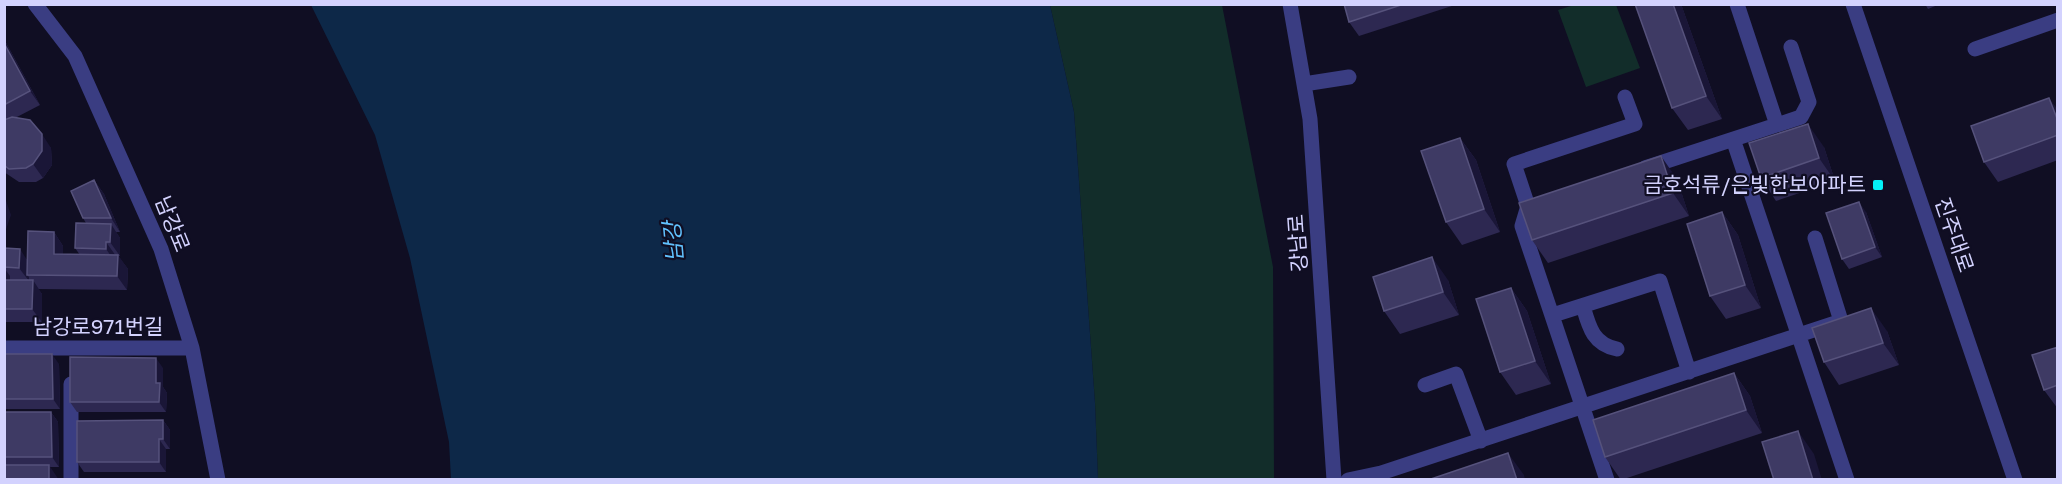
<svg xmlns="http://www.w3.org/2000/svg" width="2062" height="484" font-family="'Golos Text','Noto Sans KR',sans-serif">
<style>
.green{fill:#122d2a}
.water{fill:#0d2848}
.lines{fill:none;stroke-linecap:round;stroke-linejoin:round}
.minor{stroke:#3a3d82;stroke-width:15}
.wall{fill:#2d2851}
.shaded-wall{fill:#1a1637}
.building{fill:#3e3a64;stroke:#56527c;stroke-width:1.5}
.poi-dot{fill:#04f2f8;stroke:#100e23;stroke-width:2}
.labels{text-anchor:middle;stroke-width:4.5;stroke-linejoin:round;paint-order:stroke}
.poi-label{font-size:21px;fill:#d3d2fe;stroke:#100e23;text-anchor:end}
.street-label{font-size:21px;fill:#d3d2fe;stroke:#100e23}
.water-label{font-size:22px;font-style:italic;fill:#61c1fd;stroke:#100e23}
</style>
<rect width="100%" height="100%" fill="#100e23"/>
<path class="green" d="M1050,5h172l51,262 1,212h-176l-3,-76 -21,-291z
M1574,5h42l24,63 -54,19 -28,-77z"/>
<path class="water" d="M311,5h739l24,107 21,291 3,76h-647l-2,-37 -39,-184 -35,-123z"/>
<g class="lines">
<path class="minor" d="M35,4l40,52 86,193 31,99 26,132
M1290,4l20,115 24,361
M1737,4l40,121
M1853,4l162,476
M1975,49l83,-29
M1304,84l45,-7
M1733,139l114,341
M1645,168l156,-51 8,-15 -18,-55
M1583,306c6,21 10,38 34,43
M1553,315l107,-34 29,91
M4,348h188
M71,384v96
M1425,385l31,-11 25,67
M1348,480l33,-7 460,-152 -26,-83
M1607,480l-85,-254 6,-20 -14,-42 121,-40 -10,-27"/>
</g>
<path class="wall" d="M1344,4h114l-99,32 -10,-14z
M1681,4l41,115 -34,11 -16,-22z
M1925,4h15l-12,5z
M4,39l36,66 -25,13 36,30 1,17 -9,13 -7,4h-17l-15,-10z
M2058,110v50l-60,22 -14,-20z
M1460,138l16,22 24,72 -38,13 -16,-23z
M1824,147l11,34 -59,20 -15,-23z
M1677,179l12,37 -141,47 -16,-23z
M94,180l10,14 16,38h-4l4,6v18h-2l10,13 -1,21 -89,-1 4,5v28h-38v-74l24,12 26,-28 9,14v8l17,1 -5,-7 11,-25 -3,-5z
M1722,212l16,23 23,73 -35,11 -16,-23z
M1866,212l16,45 -33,12 -7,-10z
M1448,280l11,35 -59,19 -16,-23z
M1511,288l16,23 24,73 -35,11 -16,-23z
M1887,331l12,34 -60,20 -15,-23z
M2058,347v62l-14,-19z
M4,354l55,10 1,45h-56z
M163,368v19l4,6 -1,19h-89l-7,-10z
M1734,373l16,23 12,37 -141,47 -16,-23z
M4,412h47l7,10 1,45h-9l-46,13z
M163,420l7,10v19h-4v23h-82l-7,-10z"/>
<path class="shaded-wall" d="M1673,4h8l41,115 -16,-23z
M4,39l36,66 -10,-14 -26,-48z
M2049,98l9,12v11z
M1808,124l16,23 11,34 -16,-23z
M42,134l9,14 1,17 -9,13 -10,-14z
M1460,138l16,22 24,72 -16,-23z
M1661,156l16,23 12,37 -16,-23z
M94,180l10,14 16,38 -9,-14z
M4,195l7,20 -7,20z
M1859,202l7,10 16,45 -7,-10z
M1722,212l16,23 23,73 -16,-23z
M111,224l9,14v18l-10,-14z
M54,232l9,14v22l-9,-14z
M106,242l10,14v7l-10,-14z
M20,249l9,14 -2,12 2,2v4l-10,-13z
M118,255l10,14 -1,21 -10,-14z
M1432,257l16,23 11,35 -16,-23z
M4,268l6,8v18l-6,-7z
M33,280l9,14v28l-10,-13z
M1511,288l16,23 24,73 -16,-23z
M1871,308l16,23 12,34 -16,-22z
M52,354l7,10 1,45 -7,-10z
M156,358l7,10v19l4,6 -1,19 -7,-10 -3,-19z
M1734,373l16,23 12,37 -16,-23z
M51,412l7,10 1,45 -7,-10z
M163,420l7,10v19l-7,-10z
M1798,431l16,23 8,26h-9z
M159,439l7,10v23l-7,-10z
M1508,453l16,22 1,5h-8z
M49,465l10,15h-10z"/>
<path class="building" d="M1344,4h60l-55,18z
M1635,4h38l33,92 -34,12z
M4,43l26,48 -26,14z
M2049,98l9,23v14l-74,27 -13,-36z
M12,117l18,3 12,14v17l-9,13 -7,4 -17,1 -5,-4v-45z
M1808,124l11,34 -58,20 -12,-35z
M1460,138l24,71 -38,13 -25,-71z
M1661,156l12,37 -141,47 -13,-37z
M94,180l17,38h-28l-12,-27z
M1859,202l16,45 -33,12 -16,-46z
M1722,212l23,73 -35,11 -23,-72z
M76,223l35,1 -1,18h-4v7l-31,-1z
M28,231l26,1v22l64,1 -1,21 -90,-1z
M4,248l16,1 -1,19 -15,-1z
M1432,257l11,35 -59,19 -11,-34z
M4,280h29l-1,29h-28z
M1511,288l24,73 -35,11 -24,-73z
M1871,308l12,35 -59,19 -12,-34z
M2058,347v38l-14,5 -12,-35z
M4,354h48l1,45h-49z
M70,357l86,1v25h4l-1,19h-89z
M1734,373l12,37 -141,47 -12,-37z
M4,412h47l1,45h-48z
M163,420v19h-4v23h-82v-41z
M1798,431l15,49h-39l-12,-38z
M1508,453l9,27h-89z
M4,465h45v15h-45z"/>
<rect class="poi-dot" x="1872" y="179" width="12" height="12" rx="3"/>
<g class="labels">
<g class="poi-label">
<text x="1866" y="192">금호석류/은빛한보아파트</text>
</g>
<g class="street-label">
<text transform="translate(172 224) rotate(68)" y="7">남강로</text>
<text transform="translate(1954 235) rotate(71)" y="7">진주대로</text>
<text transform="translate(1298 243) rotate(-94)" y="7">강남로</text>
<text x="98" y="334">남강로971번길</text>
</g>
<g class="water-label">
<text transform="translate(673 242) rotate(-95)" y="8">남강</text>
</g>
</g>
<rect width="2062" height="484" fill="none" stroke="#d3d2fe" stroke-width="12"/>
</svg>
